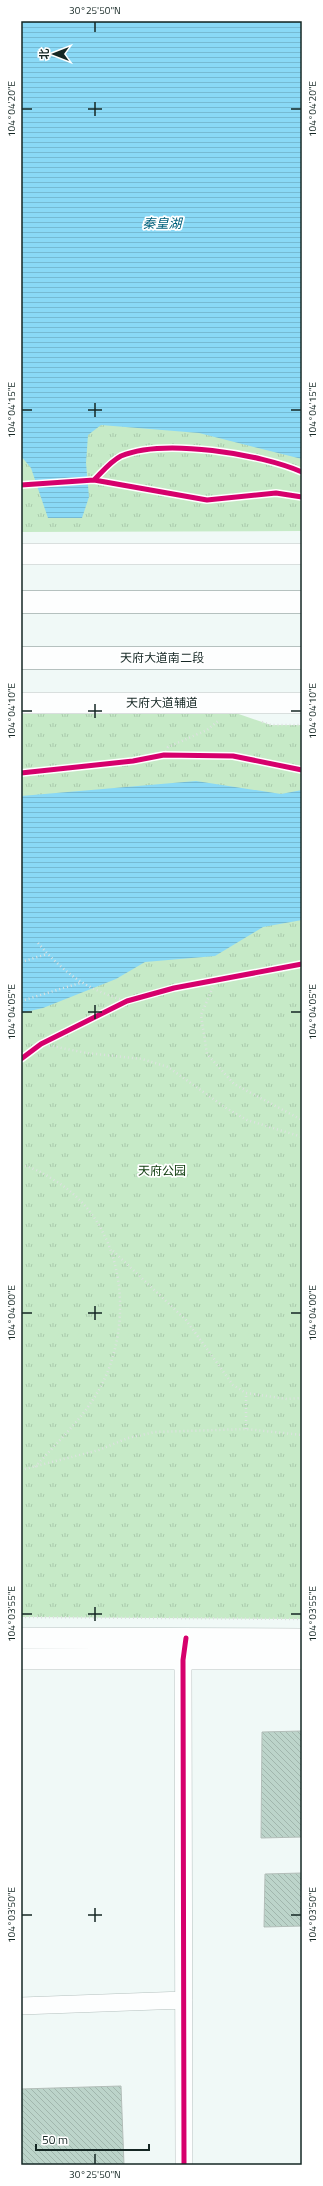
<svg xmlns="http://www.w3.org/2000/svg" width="323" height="2186" font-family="'Titillium Web','Noto Sans SC',sans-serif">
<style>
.park{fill:url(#park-tufts)}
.water{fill:url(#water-rules)}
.building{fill:url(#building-back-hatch);stroke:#b3beb9}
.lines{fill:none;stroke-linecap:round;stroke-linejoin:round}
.minor-casing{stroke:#b5c1bf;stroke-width:18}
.tertiary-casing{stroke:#b5c1bf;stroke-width:22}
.trunk-casing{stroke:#b5c1bf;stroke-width:24}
.path{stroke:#dde1e0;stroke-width:2.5;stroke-dasharray:1 3;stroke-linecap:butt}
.minor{stroke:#fdfefe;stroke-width:17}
.tertiary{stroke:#fdfefe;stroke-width:21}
.trunk{stroke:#fdfefe;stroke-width:22}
.cycleway-casing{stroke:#fff;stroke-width:8}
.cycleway{stroke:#d6006c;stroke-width:5}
.ticks{fill:none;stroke:#152724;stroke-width:1.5}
.labels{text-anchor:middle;stroke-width:3.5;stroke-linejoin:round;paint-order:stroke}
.street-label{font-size:12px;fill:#152724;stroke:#fff}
.park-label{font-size:12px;fill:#0d3a0c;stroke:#fff}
.water-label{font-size:13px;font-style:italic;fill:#00607c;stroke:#fff}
.neatline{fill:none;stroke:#152724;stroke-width:1.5}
.ticks-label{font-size:10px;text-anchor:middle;fill:#152724}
</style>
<defs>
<pattern id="park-tufts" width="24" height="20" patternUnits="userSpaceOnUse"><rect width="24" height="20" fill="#c6eac7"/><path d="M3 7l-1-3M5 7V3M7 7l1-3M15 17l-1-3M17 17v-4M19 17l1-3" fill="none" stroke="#a9c9ab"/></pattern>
<pattern id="water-rules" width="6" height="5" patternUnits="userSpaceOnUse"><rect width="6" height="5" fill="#8ad9f6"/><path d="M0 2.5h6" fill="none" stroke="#76bad3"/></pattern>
<pattern id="building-back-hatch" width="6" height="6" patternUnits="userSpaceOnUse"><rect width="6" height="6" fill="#bcd4ca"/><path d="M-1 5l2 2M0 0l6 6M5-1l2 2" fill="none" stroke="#a1b6ad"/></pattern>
</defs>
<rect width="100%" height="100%" fill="#f0f9f7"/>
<path class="park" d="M21,21h281v510l-281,1z
M230,711l41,14h31v894l-281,-2v-905z"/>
<path class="water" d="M21,21h281v438l-103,-26 -98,-8 -13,10 -2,28 3,34 -7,21h-34l-17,-50 -10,-12z
M196,781l85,13 21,-4v130l-39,7 -48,29 -70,6 -29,17 -73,29 -22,5v-217z"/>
<path class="building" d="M302,1731v106l-41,1 1,-106z
M302,1873v53l-38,1 1,-53z
M121,2086l3,79h-103v-76z"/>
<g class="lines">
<g class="minor-casing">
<path id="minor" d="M184,1647l-1,13 1,505
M21,2006l163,-6"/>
</g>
<g class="tertiary-casing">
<path id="tertiary" d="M21,554h281
M21,703h281
M21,1638l281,1
M21,1659h281"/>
</g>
<g class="trunk-casing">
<path id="trunk" d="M21,602h281
M21,658h281"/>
</g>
<path class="path" d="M262,722l9,3h31
M164,755l4,-8 39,-17 11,-9
M38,943c27,31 49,47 89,58
M21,962l26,-8
M216,980l-15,35 6,39 27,30 68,36
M21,1001l59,-18
M41,1044l46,9 55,6 26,8 58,41 21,12 55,17
M21,1058h1
M21,1165c13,3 22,8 33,15 68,40 82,134 49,202 -16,33 -44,58 -68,85
M113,1251l73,69 47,65 13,8 41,6 15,-1
M246,1429v-36
M21,1470l78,-20 29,-12 27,-6 91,-3 56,6
M21,1617l281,2"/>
<use href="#minor" class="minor"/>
<use href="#tertiary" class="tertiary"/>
<use href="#trunk" class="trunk"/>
<g class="cycleway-casing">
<path id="cycleway" d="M94,480c8,-8 17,-19 27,-24 43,-18 140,-2 181,16
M21,485l73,-5 113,20 69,-7 26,4
M21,773l112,-12 31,-6 69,1 69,14
M21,1059l20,-15 86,-43 47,-13 128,-24
M184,2165l-1,-505 3,-22"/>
</g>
<use href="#cycleway" class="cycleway"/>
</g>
<path class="ticks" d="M95,22v10M95,102v14M22,109h10M88,109h14M291,109h10M95,403v14M22,410h10M88,410h14M291,410h10M95,704v14M22,711h10M88,711h14M291,711h10M95,1005v14M22,1012h10M88,1012h14M291,1012h10M95,1306v14M22,1313h10M88,1313h14M291,1313h10M95,1607v14M22,1614h10M88,1614h14M291,1614h10M95,1908v14M22,1915h10M88,1915h14M291,1915h10M95,2154v10"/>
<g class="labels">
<g class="street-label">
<text x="162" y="662">天府大道南二段</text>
<text x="162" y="707">天府大道辅道</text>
</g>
<g class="park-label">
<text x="162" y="1175">天府公园</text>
</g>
<g class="water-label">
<text x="162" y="228">秦皇湖</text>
</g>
</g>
<rect width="323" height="2186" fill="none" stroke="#ffffff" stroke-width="44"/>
<g transform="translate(54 54) rotate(270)" stroke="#ffffff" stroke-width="3" paint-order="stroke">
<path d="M0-3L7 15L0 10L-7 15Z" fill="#152724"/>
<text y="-6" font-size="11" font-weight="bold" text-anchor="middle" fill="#152724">北</text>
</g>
<path d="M36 2144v6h113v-6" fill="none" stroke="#152724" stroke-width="2"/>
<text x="42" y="2144" font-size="12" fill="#152724" stroke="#ffffff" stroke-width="3" paint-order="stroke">50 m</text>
<rect x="22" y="22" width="279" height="2142" class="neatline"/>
<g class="ticks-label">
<text x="95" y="14">30°25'50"N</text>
<text transform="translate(312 109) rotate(-90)" y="4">104°04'20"E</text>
<text transform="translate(11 109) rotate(-90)" y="4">104°04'20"E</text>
<text transform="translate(11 410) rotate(-90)" y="4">104°04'15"E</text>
<text transform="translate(312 410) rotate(-90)" y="4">104°04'15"E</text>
<text transform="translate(11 711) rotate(-90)" y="4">104°04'10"E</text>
<text transform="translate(312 711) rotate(-90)" y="4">104°04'10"E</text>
<text transform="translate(11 1012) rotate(-90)" y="4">104°04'05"E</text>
<text transform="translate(312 1012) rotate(-90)" y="4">104°04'05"E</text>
<text transform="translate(11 1313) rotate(-90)" y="4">104°04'00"E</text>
<text transform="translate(312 1313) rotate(-90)" y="4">104°04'00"E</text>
<text transform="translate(11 1614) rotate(-90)" y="4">104°03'55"E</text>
<text transform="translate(312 1614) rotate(-90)" y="4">104°03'55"E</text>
<text transform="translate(11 1915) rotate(-90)" y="4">104°03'50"E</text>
<text transform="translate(312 1915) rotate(-90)" y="4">104°03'50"E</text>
<text x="95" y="2178">30°25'50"N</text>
</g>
</svg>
